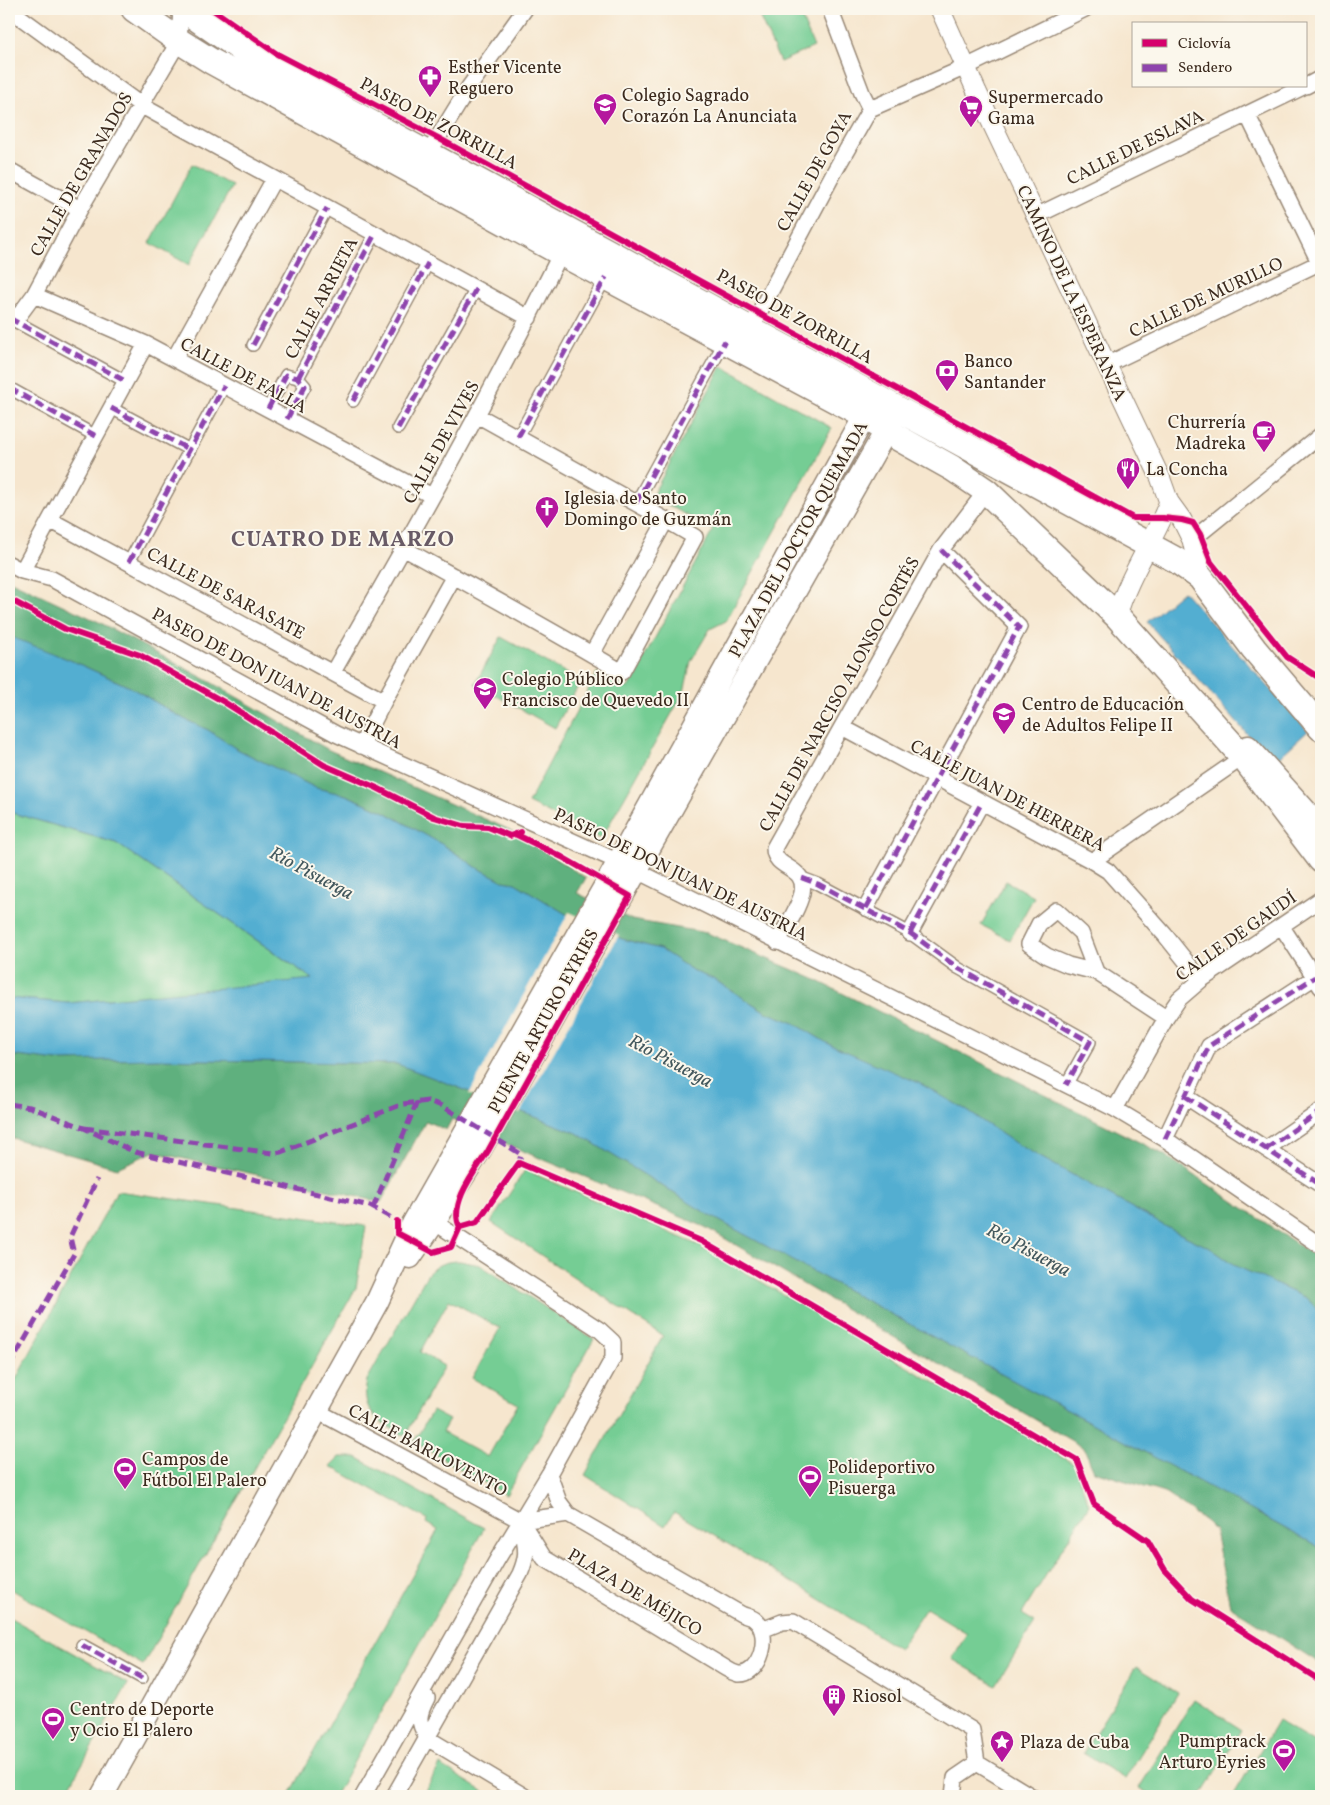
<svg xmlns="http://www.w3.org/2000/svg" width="1330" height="1805" font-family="Vollkorn,serif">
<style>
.green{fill:#74cd94;stroke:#587c59}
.forest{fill:#5fb07e;stroke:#4d6d4e}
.water{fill:#53aed1;stroke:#476c78}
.pier{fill:#f6e6ce}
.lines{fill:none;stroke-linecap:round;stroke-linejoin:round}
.pedestrian-casing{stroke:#988876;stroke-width:14}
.minor-casing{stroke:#988876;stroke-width:18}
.tertiary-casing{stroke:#988876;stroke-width:21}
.secondary-casing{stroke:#988876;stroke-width:25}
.primary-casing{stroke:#988876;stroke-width:28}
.pedestrian{stroke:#fff;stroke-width:11}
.minor{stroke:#fff;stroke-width:15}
.tertiary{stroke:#fff;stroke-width:19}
.secondary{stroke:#fff;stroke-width:22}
.primary{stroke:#fff;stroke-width:25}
.quiet{stroke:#8e44ad;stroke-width:5;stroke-dasharray:10 5;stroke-linecap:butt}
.cycleway-casing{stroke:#fbf7ec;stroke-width:9}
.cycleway{stroke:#d6006c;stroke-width:6}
.labels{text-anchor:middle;stroke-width:4;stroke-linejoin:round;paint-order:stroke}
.poi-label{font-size:18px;fill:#3b2a1e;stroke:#fbf7ec;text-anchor:start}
.street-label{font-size:18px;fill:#3b2a1e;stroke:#fbf7ec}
.water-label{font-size:19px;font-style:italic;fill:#43585d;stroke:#fbf7ec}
.district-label{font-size:22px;font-weight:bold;letter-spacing:1px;fill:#685a65;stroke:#fbf7ec}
</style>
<rect width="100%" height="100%" fill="#fbf7ec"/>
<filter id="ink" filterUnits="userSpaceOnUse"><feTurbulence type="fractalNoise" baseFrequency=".02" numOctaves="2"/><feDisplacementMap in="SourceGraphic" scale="10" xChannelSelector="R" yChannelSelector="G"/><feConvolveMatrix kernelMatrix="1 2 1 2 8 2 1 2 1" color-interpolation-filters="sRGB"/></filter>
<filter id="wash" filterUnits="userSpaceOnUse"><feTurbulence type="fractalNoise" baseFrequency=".0096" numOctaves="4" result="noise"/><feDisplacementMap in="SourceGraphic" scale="20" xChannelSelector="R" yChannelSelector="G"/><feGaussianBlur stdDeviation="1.12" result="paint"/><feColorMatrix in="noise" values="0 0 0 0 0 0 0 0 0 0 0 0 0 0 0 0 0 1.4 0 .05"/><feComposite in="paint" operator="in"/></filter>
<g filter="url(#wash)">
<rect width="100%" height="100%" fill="#f6e6ce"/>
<path class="green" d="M756,9h42l16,38 -34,15z
M192,164l40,22 -43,79 -39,-22z
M722,366l110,62 -106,193 -16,8 -19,32 -7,31 -83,147 -73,-36 69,-130 31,15 85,-158 -61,-34z
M501,637l80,44 -26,47 -80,-44z
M9,812l107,31 198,137 -246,23 -59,-5z
M1006,881l28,16 -24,43 -29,-15z
M525,1170l173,75 376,219 15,41 -67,109 13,8 -39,63 -44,-26 15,-26 -41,-25 -27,41 -92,-58 -133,-79 -9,14 -80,-51 78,-139 -172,-114z
M117,1191l249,35 -10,62 -213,377 -134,-77v-196z
M460,1261l20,4 114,74 -88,156 -92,-53 18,-31 17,9 -7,12 46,25 30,-53 -46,-26 28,-50 -51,-28 -29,52 24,14 -39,70c-25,-14 -45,-22 -38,-56l60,-105c9,-11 19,-14 33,-14z
M339,1457h17l128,71 -149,268h-46l149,-266 -12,-7 1,-4 -97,-53z
M9,1617l119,67 -64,112h-55z
M1136,1667l42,26 -53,86 -42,-26z
M1194,1699l48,31 -41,66h-48l-14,-8z
M1278,1721l43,26v49h-88z
M440,1765l51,31h-69z"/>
<path class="forest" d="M9,580l90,42 108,58 122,70 183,81 74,47 -9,15 55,27 75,13 105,45 351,176 158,106v52l-15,-14 -70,-32 -26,-18 -38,-18 -157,-87 -52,-35 -136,-65 -33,-20 -28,-11 -53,-33 -18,-7 -35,-23 -38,-10 -56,-25 -51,-31 -12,-2 -27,-14 -31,-21 -62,-35 -37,-16 -30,-7 -81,-40 -27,-18 -24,-11 -54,-32 -60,-27 -61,-23z
M9,1055l49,6 100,-2 239,5 180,69 132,82 612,333v116l-91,-58 -15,-75 -9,-9 -39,-28 -73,-23 -10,-23 -379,-221 -187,-78 -66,-30 -6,11 -20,-9 -45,81 -228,-50 -36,16 -108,-31z"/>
<path class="water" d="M1183,591l125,140 -35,32 -126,-141z
M9,636l61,24 60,27 54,32 24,11 27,18 81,40 30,7 37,16 62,35 31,21 27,14 12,2 51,31 56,25 38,10 35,23 18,7 53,33 28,11 33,20 92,40 44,25 52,35 157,87 38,18 26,18 70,32 15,14v236l-612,-333 -132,-82 -180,-69 -239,-5 -100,2 -49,-6v-57l59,5 245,-24 -197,-136 -107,-31z"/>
<path class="pier" d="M569,912l50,23 -99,178 -51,-19z"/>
</g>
<g filter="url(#ink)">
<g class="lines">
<g class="pedestrian-casing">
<path id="pedestrian" d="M9,318l116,63
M253,345l74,-137
M298,378l77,-144
M9,388l87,48
M353,401l75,-138
M111,408l79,42
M268,409l18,-34 12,3 7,8 -18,33
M398,428l78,-139
M518,437l88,-160
M636,503l89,-162
M129,562l95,-176
M802,878l16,6 92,49 48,35 132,74 -24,43
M82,1645l60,33"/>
</g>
<g class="minor-casing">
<path id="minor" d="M9,9l133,97 387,212
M830,9l32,84 8,16
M1306,86l15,-8
M1247,114l74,152
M428,154l41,-67 56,-78
M9,170l71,39
M1036,216l269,-130
M34,295l112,49 286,152
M9,317l11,-3 14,-19 46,-86 99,-168 2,-32
M751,328l81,-152 38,-67 96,-42 119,-58
M174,359l100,-180
M1106,365l215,-103
M477,415l189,105
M50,520l334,181
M1192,540l129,-105
M403,548c74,41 147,81 219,124l73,-135 -29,-17 -74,134
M9,564l13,7 30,8 284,155 283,128 496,247 50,30 156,107
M22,571l124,-227
M333,672c79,-138 157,-276 228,-419
M842,727l250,134 16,10 57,64 36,45
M361,746l23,-45 70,-125
M1092,861l151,-104
M866,908l153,-281 -78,-77
M1282,927l39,60
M910,933l72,-131
M777,942c9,-15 21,-32 25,-49 5,-29 -28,-22 -28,-45l167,-298 45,-59
M1096,972l-15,-39 -25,-23 -17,14 -10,20 18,12 21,9 28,7 70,46
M1185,1096l136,89
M1115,1109l51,-91 13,-19 22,-19 120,-81
M1165,1139l44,-93 106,-69
M1266,1149l55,-38
M317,1411l204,110
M549,1474l10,28 9,12
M568,1514l173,100c4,2 11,3 14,6 17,13 6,56 -17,54 -4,-1 -8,-3 -11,-5l-183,-111 -23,-37z
M762,1630l20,-8 11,-1 179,109 5,33
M427,1698c-9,17 -10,23 0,40l97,58
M977,1763l54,33
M363,1796l134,-236 52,-86 64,-116v-16l-13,-12 -166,-108
M394,1796l126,-222c8,-19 6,-24 3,-44
M953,1796l2,-18 22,-15"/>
</g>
<g class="tertiary-casing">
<path id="tertiary" d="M940,9l37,83 183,385 9,25 13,18 10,20 8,37
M1117,616c11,-40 37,-75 52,-114"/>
</g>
<g class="secondary-casing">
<path id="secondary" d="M1248,747l73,81
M410,1257l24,-35 47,-74 155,-277 250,-440v-17
M102,1796l275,-494 36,-78 195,-343 257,-465 14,-9"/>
</g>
<g class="primary-casing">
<path id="primary" d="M134,9l45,32 32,20 350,192 304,163 21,15 66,37 34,23 131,125 126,141 78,103
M183,9l81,56 912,495 24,17 54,72 67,79"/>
</g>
<use href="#pedestrian" class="pedestrian"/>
<use href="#minor" class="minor"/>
<use href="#tertiary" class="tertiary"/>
<use href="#secondary" class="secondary"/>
<use href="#primary" class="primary"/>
<path class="quiet" d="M9,318l116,63
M253,345l74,-137
M298,378l77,-144
M9,388l87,48
M353,401l75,-138
M111,408l79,42
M268,409l18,-34 12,3 7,8 -18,33
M398,428l78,-139
M518,437l88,-160
M636,503l89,-162
M129,562l95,-176
M802,878l16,6 92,49 48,35 132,74 -24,43
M866,908l153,-281 -78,-77
M910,933l72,-131
M1185,1096l136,89
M9,1104l21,3 54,21 51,24 235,54 27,15
M84,1128l189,25 8,-1 122,-48 25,-3 14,5 79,48 -2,9
M1165,1139l44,-93 106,-69
M1266,1149l55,-38
M373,1208l44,-106
M9,1367l65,-113 -4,-17 27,-58
M82,1645l60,33"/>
<g class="cycleway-casing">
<path id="cycleway" d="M212,9l65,45 161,84 695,380h30l19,2 11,3 7,11 11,28 76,95 34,22
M9,599l56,30 75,26 84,47 100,63 53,23 57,29 30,9 24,1 22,9 11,-4
M515,834l47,23 68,39 -142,255c-12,19 -40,53 -28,76l17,-5 42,-59 182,78 376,219 17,44 54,37 17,29 27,29 129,82
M397,1221v12l36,19 18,-5 9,-20"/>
</g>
<use href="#cycleway" class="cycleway"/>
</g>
</g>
<defs>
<g id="pharmacy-pin" transform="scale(1.25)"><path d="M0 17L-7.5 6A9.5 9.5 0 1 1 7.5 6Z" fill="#b5179e" stroke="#fbf7ec"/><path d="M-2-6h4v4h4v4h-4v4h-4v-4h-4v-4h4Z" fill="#fff"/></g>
<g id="school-pin" transform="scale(1.25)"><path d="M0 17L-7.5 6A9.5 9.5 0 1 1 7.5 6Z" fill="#b5179e" stroke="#fbf7ec"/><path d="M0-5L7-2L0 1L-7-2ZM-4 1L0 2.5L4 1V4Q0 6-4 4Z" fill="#fff"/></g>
<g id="supermarket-pin" transform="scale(1.25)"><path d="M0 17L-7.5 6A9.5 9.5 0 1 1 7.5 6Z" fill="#b5179e" stroke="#fbf7ec"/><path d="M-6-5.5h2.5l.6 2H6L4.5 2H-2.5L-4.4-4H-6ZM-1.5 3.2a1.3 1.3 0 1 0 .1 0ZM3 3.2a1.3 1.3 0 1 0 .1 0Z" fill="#fff"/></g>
<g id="bank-pin" transform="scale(1.25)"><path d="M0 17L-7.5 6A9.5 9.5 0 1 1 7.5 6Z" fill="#b5179e" stroke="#fbf7ec"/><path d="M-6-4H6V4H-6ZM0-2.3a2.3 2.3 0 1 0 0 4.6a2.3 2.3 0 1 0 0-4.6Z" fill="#fff"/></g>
<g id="cafe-pin" transform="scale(1.25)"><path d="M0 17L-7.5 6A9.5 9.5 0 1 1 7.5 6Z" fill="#b5179e" stroke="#fbf7ec"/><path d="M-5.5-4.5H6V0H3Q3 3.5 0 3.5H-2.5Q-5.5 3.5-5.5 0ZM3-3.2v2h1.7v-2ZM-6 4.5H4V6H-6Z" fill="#fff"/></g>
<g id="restaurant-pin" transform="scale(1.25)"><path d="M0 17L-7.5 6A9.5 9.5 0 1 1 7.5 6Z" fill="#b5179e" stroke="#fbf7ec"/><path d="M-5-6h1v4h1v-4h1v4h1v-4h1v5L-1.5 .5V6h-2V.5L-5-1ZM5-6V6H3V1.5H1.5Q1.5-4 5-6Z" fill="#fff"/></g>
<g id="church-pin" transform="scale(1.25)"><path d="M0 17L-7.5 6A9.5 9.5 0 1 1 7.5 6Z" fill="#b5179e" stroke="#fbf7ec"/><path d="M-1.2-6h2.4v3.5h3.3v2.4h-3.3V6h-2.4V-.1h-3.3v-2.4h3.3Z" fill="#fff"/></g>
<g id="stadium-pin" transform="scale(1.25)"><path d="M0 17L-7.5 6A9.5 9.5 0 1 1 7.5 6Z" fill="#b5179e" stroke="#fbf7ec"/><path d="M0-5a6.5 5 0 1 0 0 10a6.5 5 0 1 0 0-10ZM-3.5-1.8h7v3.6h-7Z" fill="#fff"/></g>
<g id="building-pin" transform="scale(1.25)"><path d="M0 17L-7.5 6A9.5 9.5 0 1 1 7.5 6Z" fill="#b5179e" stroke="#fbf7ec"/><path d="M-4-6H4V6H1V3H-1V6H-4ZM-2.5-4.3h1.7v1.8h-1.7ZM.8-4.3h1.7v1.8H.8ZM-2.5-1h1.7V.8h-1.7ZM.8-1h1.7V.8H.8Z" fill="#fff"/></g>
<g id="sight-pin" transform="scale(1.25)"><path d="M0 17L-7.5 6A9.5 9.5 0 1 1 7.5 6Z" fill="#b5179e" stroke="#fbf7ec"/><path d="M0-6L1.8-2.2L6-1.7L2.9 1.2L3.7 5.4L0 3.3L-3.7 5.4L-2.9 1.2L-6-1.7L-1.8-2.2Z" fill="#fff"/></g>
</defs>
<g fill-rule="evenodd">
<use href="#pharmacy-pin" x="430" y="77"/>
<use href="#school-pin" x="605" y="105"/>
<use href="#supermarket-pin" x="971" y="107"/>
<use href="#bank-pin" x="947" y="371"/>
<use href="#cafe-pin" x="1264" y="432"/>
<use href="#restaurant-pin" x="1128" y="469"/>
<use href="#church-pin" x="547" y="508"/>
<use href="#school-pin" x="485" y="689"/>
<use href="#school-pin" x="1004" y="714"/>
<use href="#stadium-pin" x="125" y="1469"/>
<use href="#stadium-pin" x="810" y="1477"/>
<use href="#building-pin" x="834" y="1696"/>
<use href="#stadium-pin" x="53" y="1719"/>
<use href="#sight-pin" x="1002" y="1742"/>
<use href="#stadium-pin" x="1284" y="1751"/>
</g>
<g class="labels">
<g class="poi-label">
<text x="448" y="73">Esther Vicente<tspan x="448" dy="21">Reguero</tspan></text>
<text x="622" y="101">Colegio Sagrado<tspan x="622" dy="21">Corazón La Anunciata</tspan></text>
<text x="988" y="103">Supermercado<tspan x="988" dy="21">Gama</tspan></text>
<text x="964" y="367">Banco<tspan x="964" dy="21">Santander</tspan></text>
<text x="1246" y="428" text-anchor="end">Churrería<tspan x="1246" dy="21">Madreka</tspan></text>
<text x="1146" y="475">La Concha</text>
<text x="564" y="504">Iglesia de Santo<tspan x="564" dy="21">Domingo de Guzmán</tspan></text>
<text x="502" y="685">Colegio Público<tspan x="502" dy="21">Francisco de Quevedo II</tspan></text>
<text x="1022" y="710">Centro de Educación<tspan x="1022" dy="21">de Adultos Felipe II</tspan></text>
<text x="142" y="1465">Campos de<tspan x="142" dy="21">Fútbol El Palero</tspan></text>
<text x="828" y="1473">Polideportivo<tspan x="828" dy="21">Pisuerga</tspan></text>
<text x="852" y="1702">Riosol</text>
<text x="70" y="1715">Centro de Deporte<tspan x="70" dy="21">y Ocio El Palero</tspan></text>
<text x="1266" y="1747" text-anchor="end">Pumptrack<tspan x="1266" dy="21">Arturo Eyries</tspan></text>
<text x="1020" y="1748">Plaza de Cuba</text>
</g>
<g class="street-label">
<text transform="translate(439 123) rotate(28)" y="6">PASEO DE ZORRILLA</text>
<text transform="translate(1135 147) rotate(-26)" y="6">CALLE DE ESLAVA</text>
<text transform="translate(814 171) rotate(-61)" y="6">CALLE DE GOYA</text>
<text transform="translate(81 174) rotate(-60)" y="6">CALLE DE GRANADOS</text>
<text transform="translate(1072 293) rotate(65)" y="6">CAMINO DE LA ESPERANZA</text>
<text transform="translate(1206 297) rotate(-25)" y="6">CALLE DE MURILLO</text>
<text transform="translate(321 298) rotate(-62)" y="6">CALLE ARRIETA</text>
<text transform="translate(795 316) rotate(29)" y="6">PASEO DE ZORRILLA</text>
<text transform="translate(244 375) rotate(28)" y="6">CALLE DE FALLA</text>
<text transform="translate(441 442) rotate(-61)" y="6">CALLE DE VIVES</text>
<text transform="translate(798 539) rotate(-61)" y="6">PLAZA DEL DOCTOR QUEMADA</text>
<text transform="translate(226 593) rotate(28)" y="6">CALLE DE SARASATE</text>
<text transform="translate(277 678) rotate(28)" y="6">PASEO DE DON JUAN DE AUSTRIA</text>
<text transform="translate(839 694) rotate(-61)" y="6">CALLE DE NARCISO ALONSO CORTÉS</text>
<text transform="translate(1008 795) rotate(28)" y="6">CALLE JUAN DE HERRERA</text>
<text transform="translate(681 874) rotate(26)" y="6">PASEO DE DON JUAN DE AUSTRIA</text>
<text transform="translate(1236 936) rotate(-35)" y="6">CALLE DE GAUDÍ</text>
<text transform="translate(543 1021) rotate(-61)" y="6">PUENTE ARTURO EYRIES</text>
<text transform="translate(428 1450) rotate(28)" y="6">CALLE BARLOVENTO</text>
<text transform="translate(635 1592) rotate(31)" y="6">PLAZA DE MÉJICO</text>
</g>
<g class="water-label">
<text transform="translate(312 872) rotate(28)" y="7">Río Pisuerga</text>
<text transform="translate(671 1060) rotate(28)" y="7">Río Pisuerga</text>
<text transform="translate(1029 1249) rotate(28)" y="7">Río Pisuerga</text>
</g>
<g class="district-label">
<text x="343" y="546">CUATRO DE MARZO</text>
</g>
</g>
<rect width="1330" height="1805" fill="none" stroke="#fbf7ec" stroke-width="30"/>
<rect x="1132" y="22" width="175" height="65" fill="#fbf7ec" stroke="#aea59a"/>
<rect x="1142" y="39" width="25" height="8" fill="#d6006c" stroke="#aea59a"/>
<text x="1178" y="48" font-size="15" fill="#3b2a1e">Ciclovía</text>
<rect x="1142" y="64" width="25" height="8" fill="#8e44ad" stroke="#aea59a"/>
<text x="1178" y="72" font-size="15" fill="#3b2a1e">Sendero</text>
</svg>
